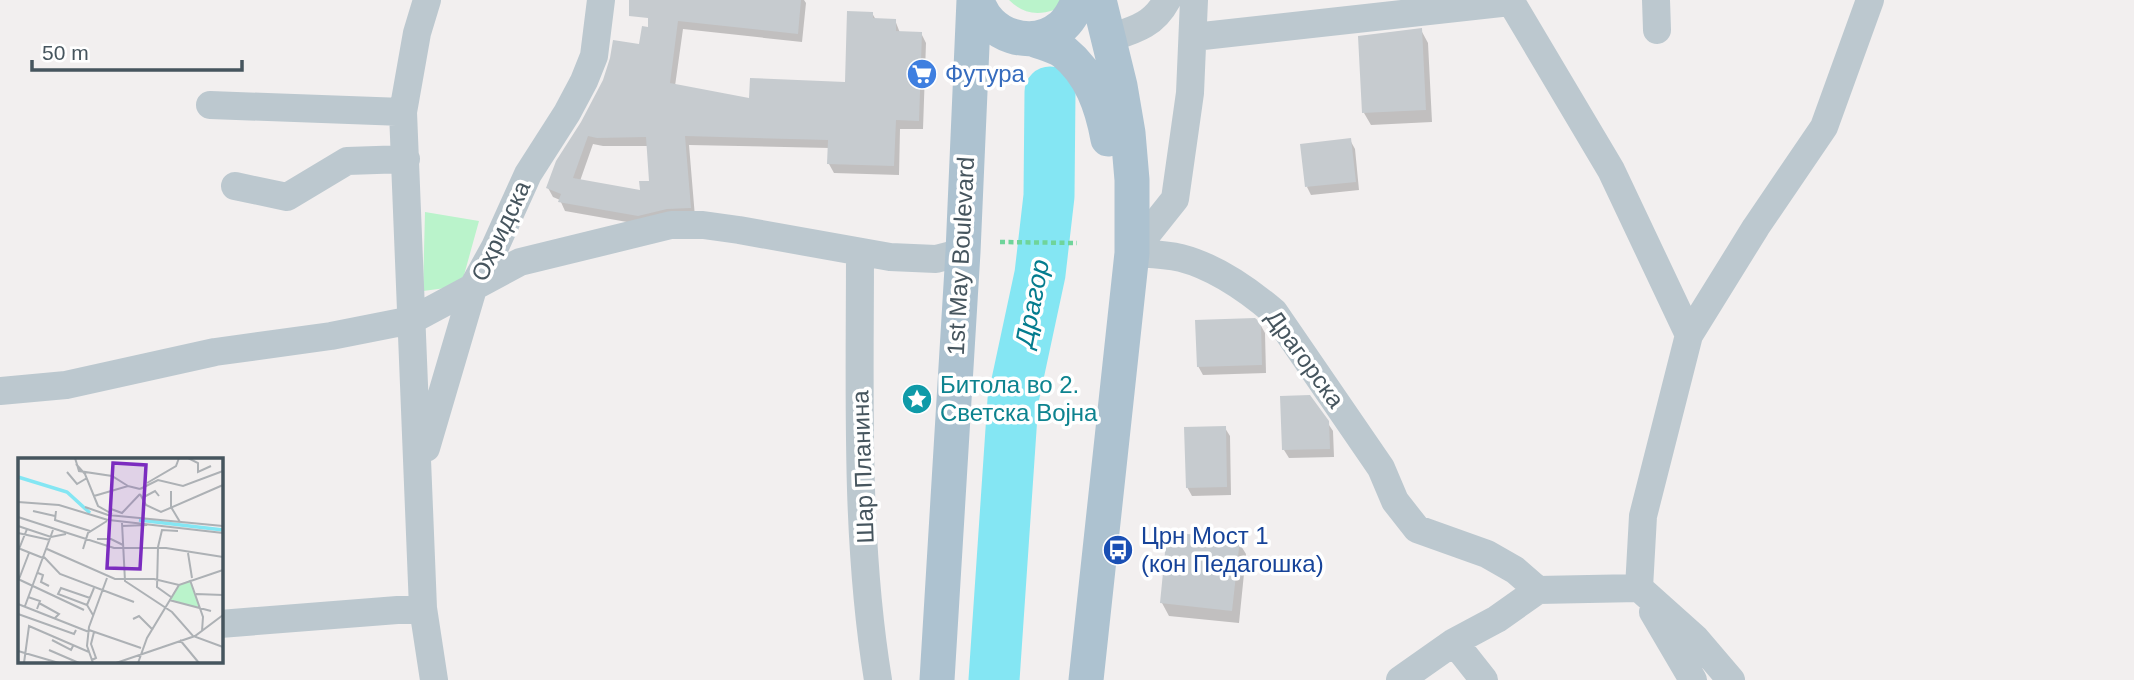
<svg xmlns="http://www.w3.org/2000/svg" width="2134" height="680" font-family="Arial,sans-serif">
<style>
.green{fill:#baf3cb}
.shadow{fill:#0003;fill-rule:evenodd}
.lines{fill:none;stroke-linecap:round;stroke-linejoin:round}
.river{stroke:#84e6f3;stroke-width:51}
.building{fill:#c6cbcf;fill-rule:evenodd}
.path{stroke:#6fd49a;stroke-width:4.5;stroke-dasharray:5 3.5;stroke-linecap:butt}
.minor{stroke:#bcc8cf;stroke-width:28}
.major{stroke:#adc2d0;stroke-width:35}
.labels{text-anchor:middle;stroke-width:7;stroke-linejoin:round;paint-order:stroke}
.shop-label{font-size:24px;fill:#366cbe;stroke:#fff;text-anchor:start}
.street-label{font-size:24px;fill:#46555e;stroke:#fff}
.culture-label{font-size:24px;fill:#0d838f;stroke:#fff;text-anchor:start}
.transit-label{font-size:24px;fill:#164399;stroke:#fff;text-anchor:start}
.water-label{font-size:26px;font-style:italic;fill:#047c8e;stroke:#fff}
.inset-river{fill:none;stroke:#84e6f3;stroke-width:3.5}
.inset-road{fill:none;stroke:#adb1b5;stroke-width:2}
.view{fill:#7b2cbf;fill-opacity:0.15;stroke:#7b2cbf;stroke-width:3.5}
.inset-edge{fill:none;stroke:#46555e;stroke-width:3.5}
</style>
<rect width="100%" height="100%" fill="#f2efef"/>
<path class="green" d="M1009,0h53l-8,10c-18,6 -32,3 -45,-10z
M425,212l54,9 -18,65 -38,5z"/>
<path class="shadow" d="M649,0h155l2,3 -4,39 -119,-13 -8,57 76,14 95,-17 26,-70 4,7h19l5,13h21l5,10 -3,86h-23l-1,46 -65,-2 -5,-9 1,-16 -141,-3 6,72 -51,8 -79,-14 -5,-11 -7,-3 -5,-9 57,-107 36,-35 9,-17zM593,144l10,2h45l3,36 -9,11 -62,-12z
M1421,30l7,13 4,79 -61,3 -7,-12z
M1350,140l5,9 4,41 -48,5 -4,-8z
M1260,324l5,9 1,40 -63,2 -5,-9z
M1327,422l6,9 1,26 -45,1 -5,-8z
M1225,428l5,8 1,59 -39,1 -5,-9z
M1238,541l8,13 -7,69 -70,-7 -7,-13z"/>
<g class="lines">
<path class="river" d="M994,680l19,-280 27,-126 9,-78 1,-104"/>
</g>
<path class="building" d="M629,0h172l-3,34 -120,-13 -8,62 79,15 1,-20 95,4 2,-71 26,1v6l23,1v12l26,1 -3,89 -23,-1 -2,46 -67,-2 1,-24 -143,-4 6,72 -24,1 -29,7 -80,-14 3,-8 -15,-6 10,-27 25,-39 22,-42 7,-22 3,-18 26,4 3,-18 6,1v-9l-19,-2zM588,136l9,2 49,-1 3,44h-10l1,9 -67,-12z
M1422,28l4,82 -64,3 -4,-77z
M1351,138l5,44 -51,5 -5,-43z
M1255,318l6,5 1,42 -65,2 -2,-47z
M1310,395l19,26 1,28 -48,1 -2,-54z
M1226,426l1,61 -41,1 -2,-61z
M1167,532l73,7 -8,72 -72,-8z"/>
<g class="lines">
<path class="path" d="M1000,242l77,1"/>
<path class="minor" d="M427,0l-10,33 -14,79 20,496 11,72
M1510,0l101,170 78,165 -46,181 -4,72
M1656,0l1,30
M1194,37l316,-35
M1107,39c27,-9 46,-13 60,-39
M210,105l193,7
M235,186l52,11 60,-36 59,-2
M860,252c0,143 -5,287 18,428
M1132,253c16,1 33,1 49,5 35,9 66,31 93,54l107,156 14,33 22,28 70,25 28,16 23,20
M1132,253l43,-54 15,-106 4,-93
M1689,335l67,-108 68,-100 46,-127
M0,391l66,-6 149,-33 116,-16 81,-16 108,-58 151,-37h32l36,5 151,27 46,2 27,-7
M426,448l48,-163 21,-38 33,-73 39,-61 17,-32 10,-25 7,-56
M1639,588l57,51 35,41
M1538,590l101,-2
M1653,612l40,68
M220,624l203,-16
M1454,642l30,38
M1400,680l54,-38 43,-23 41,-29"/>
<path class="major" d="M977,0c10,36 55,51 84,27 9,-7 13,-17 18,-27
M1033,39c10,4 23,7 31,13 27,22 38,54 44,87
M937,680l26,-428 11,-252
M1086,680l46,-427v-73l-4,-47 -8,-47 -21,-86"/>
</g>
<defs>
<g id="supermarket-disc" transform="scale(1.575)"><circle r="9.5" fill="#3f7fe0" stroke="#fff"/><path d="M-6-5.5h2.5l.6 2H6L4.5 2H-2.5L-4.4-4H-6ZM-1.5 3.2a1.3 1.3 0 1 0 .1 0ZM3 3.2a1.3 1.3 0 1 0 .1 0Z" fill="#fff"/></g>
<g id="sight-disc" transform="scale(1.575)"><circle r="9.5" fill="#0f9aa8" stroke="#fff"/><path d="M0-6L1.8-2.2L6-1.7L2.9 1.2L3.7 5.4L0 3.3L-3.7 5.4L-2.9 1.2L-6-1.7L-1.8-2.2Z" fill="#fff"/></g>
<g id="bus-disc" transform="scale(1.575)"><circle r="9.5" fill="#1a4fb4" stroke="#fff"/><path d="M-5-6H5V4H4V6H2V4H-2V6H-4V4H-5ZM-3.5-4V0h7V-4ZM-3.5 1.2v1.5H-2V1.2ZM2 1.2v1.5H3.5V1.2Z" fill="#fff"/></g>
</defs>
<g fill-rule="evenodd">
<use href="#supermarket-disc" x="922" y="74"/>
<use href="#sight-disc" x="917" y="399"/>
<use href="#bus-disc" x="1118" y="550"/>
</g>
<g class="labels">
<g class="shop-label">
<text x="945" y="82">Футура</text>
</g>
<g class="street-label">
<text transform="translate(501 231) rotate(-65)" y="8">Охридска</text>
<text transform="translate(961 256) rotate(-87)" y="8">1st May Boulevard</text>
<text transform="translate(1305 359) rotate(54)" y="8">Драгорска</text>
<text transform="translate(863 467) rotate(-92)" y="8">Шар Планина</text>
</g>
<g class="culture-label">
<text x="940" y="393">Битола во 2.<tspan x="940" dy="28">Светска Војна</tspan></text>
</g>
<g class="transit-label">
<text x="1141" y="544">Црн Мост 1<tspan x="1141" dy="28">(кон Педагошка)</tspan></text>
</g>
<g class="water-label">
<text transform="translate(1032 303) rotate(-79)" y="9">Драгор</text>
</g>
</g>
<g transform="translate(18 458)">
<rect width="205" height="205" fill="#f2efef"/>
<path d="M172,122l10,28 -31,-8 10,-15z" fill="#baf3cb"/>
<path class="inset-river" d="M0,19l49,15 23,21M121,62l84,10"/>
<path class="inset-road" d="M57,0l4,13 33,5 16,10M170,0l10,5v9l13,-6M58,6l9,10 13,32 14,8M49,14l10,12 10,-6M129,25l29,-17 3,-8M122,31l18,-9 25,6 40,-15M153,33v16l9,15M122,36l6,11 15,7 62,-27M76,38l34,-10 12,3M124,40l13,-7 4,5M0,44l41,3 49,15M67,49l23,8M93,51l11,4 18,-19M15,53l22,5M38,53l-1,9 35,11M90,57l115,11M0,59l96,31h52l57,9M91,62l114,13M104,65l3,58 47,31 21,24 30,11M0,68l33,11 15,-3M104,68l25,-1M0,75l32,7M79,81h14l12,6M0,90l25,10M1,91l8,-20M29,91l68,30h39l25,6 44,-15M65,91l5,-16 19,-12M170,95l4,25M26,99l16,17 74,28M20,115l5,2 -2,7 8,4M0,121l66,31M1,121l10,-26M172,122l13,37 -1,14M178,136l27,1M10,139l12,4 -3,8M153,139l-14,-10 1,-40 4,-17 16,1M151,142l42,11M21,145l20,11 -4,4M0,146l71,28M69,147l-29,-11 3,-6 29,10M7,148l28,-76M0,156l56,20 2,-4M75,157l-6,-10 7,-17M115,161l6,-3 14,14M71,172l52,18M34,182l19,10 2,-4M162,182l19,23M31,192l30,13M0,193l41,12M74,202l4,-2 -5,-14 3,-12M6,205l5,-37 60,26M75,205l-6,-17 2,-19 18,-49M98,205l79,-27 28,-21M120,205l9,-25 32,-53"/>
<path class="view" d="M95,5l33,2 -6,104 -33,-1z"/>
<rect width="205" height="205" class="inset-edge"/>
</g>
<path d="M32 60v10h210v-10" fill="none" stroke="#46555e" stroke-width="3.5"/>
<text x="42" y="60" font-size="21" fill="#46555e" stroke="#ffffff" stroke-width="5" paint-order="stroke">50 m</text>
</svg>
